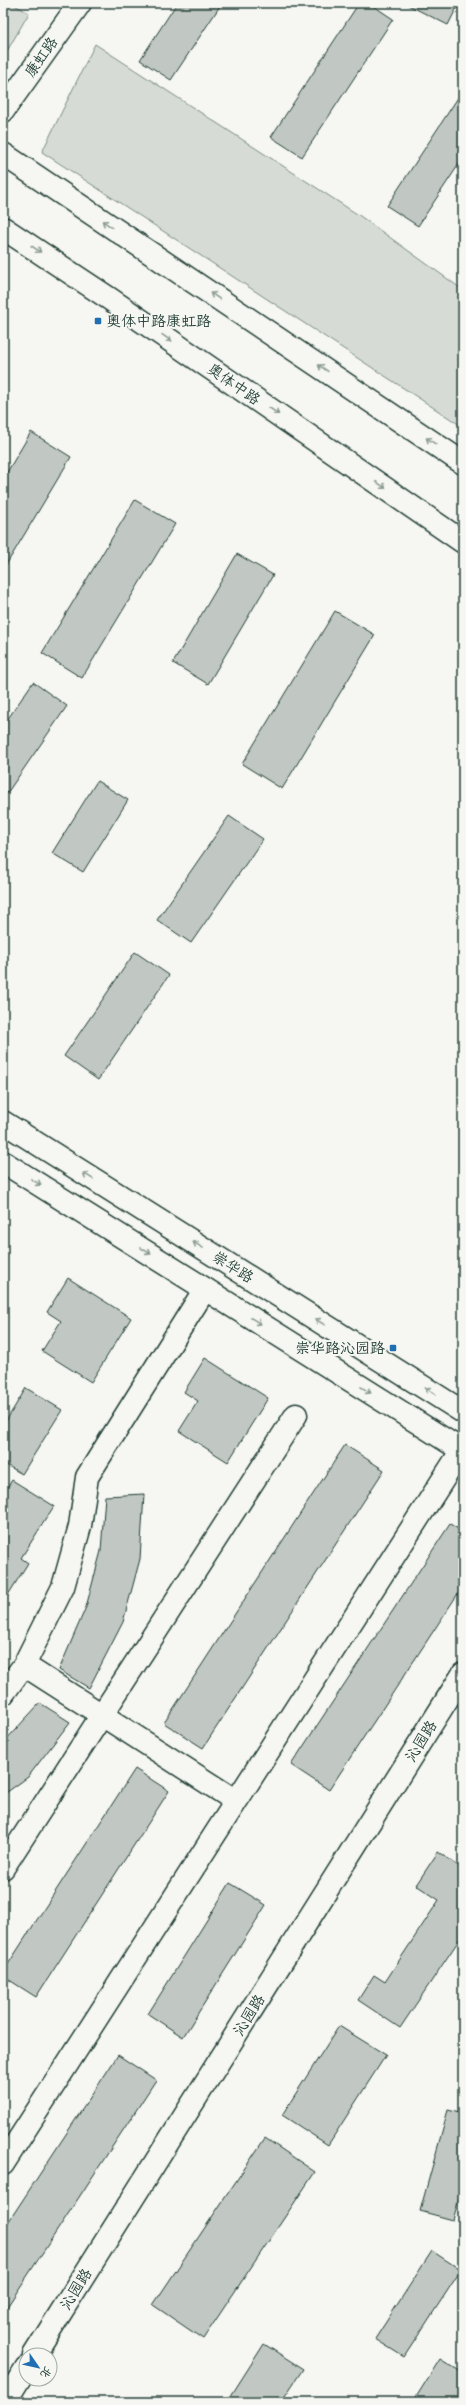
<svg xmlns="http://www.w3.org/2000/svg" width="466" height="2405" font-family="'Shantell Sans','LXGW WenKai TC',sans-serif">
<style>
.green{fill:#d6dbd6;stroke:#7a8c85}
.building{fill:#c1c8c3;stroke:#1f3d34}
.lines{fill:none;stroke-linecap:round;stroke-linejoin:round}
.minor-casing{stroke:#1f3d34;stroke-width:25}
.major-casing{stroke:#1f3d34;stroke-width:25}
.minor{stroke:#f6f6f2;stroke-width:22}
.major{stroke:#f6f6f2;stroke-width:22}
.oneway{stroke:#8a9a93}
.poi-dot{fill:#1f6fb2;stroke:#f6f6f2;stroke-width:1.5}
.labels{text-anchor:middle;stroke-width:4;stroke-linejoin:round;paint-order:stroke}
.street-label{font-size:15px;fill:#1f3d34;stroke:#f6f6f2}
.poi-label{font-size:15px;fill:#1f3d34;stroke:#f6f6f2;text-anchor:start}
</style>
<rect width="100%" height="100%" fill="#f6f6f2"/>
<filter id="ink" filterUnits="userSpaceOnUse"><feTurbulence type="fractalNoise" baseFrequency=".025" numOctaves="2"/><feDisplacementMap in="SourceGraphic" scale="8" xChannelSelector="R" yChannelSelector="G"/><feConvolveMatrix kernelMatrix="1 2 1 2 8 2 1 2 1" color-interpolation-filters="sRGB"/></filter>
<g filter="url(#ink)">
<path class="green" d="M3,3h8l18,10 -26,45z
M95,44l265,172 103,74v137l-421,-275z"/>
<path class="building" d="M177,3h45l-51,77 -31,-20z
M359,3h10l24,16 -91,138 -31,-20z
M404,3h55l-11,22z
M463,90v68l-45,68 -31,-20z
M31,432l40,25 -68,113v-91z
M135,500l40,24 -93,154 -40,-25z
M237,554l36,21 -65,109 -35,-21z
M335,611l40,24 -93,154 -40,-25z
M33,682l34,24 -64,93v-73z
M97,781l31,19 -45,72 -31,-19z
M229,816l34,23 -72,104 -34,-23z
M135,952l34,23 -71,105 -34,-24z
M68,1278l63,40 -40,64 -49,-31 19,-30 -14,-9z
M205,1358l63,40 -40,64 -49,-31 19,-30 -14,-9z
M26,1388l36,22 -40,64 -19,-11v-37z
M345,1445l39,25 -181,278 -39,-25z
M12,1480l42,26 -33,52 7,5 -25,40v-109z
M144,1494l-4,65 -17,63 -34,66 -30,-18 27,-63 15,-56 4,-55z
M450,1524l13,8v54l-134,204 -38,-25z
M40,1703l30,19 -42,55 -25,18v-52z
M135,1769l34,22 -133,206 -33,-21v-4z
M438,1852l25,17v65l-63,94 -42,-28 16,-25 11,7 54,-82 -23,-15z
M230,1883l36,22 -83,132 -35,-23z
M339,2026l47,29 -58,90 -46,-30z
M118,2055l38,25 -153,233v-83z
M448,2110l15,4v70l-10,36 -33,-9z
M265,2138l50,34 -112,167 -50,-34z
M432,2251l29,19 -57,87 -29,-18z
M264,2344l39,25 -22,33h-54z
M440,2359l23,14v29h-50z"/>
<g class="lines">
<g class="minor-casing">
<path id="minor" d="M24,1665l212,136
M3,1694l21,-29 39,-78 17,-61 7,-49 118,-188
M3,1868l293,-453
M3,2164l459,-714
M34,2355l429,-681
M5,2402l21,-34"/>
</g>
<g class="major-casing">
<path id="major" d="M3,111l77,-108
M3,154l460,309
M3,228l107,71 353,243
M3,1122l460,290
M3,1162l460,289"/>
</g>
<use href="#minor" class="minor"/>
<use href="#major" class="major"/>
</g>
<defs><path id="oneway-shaft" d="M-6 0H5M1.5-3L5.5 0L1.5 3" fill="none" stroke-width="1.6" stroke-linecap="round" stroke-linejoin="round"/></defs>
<g class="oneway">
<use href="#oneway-shaft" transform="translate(107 224) rotate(-146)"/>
<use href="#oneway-shaft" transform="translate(36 249) rotate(34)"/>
<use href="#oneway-shaft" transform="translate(215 296) rotate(-146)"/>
<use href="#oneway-shaft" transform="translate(167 338) rotate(35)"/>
<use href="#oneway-shaft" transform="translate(323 368) rotate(-146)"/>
<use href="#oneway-shaft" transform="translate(274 411) rotate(35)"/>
<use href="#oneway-shaft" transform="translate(431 441) rotate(-146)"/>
<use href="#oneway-shaft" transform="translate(381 485) rotate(35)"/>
<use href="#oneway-shaft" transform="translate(88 1176) rotate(-148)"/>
<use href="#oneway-shaft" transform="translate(36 1182) rotate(32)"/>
<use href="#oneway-shaft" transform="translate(198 1245) rotate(-148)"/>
<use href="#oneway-shaft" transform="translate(146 1251) rotate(32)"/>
<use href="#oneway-shaft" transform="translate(256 1321) rotate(32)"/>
<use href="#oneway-shaft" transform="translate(320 1322) rotate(-148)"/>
<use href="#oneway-shaft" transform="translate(366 1390) rotate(32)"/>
<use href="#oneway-shaft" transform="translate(430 1391) rotate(-148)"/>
</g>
</g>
<g class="poi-dot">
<rect x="94" y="317" width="8" height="8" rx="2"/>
<rect x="389" y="1344" width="8" height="8" rx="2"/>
</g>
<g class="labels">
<g class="street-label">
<text transform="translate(41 57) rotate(-55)" y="5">康虹路</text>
<text transform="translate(234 384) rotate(35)" y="5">奥体中路</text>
<text transform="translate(233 1267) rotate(32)" y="5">崇华路</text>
<text transform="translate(421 1741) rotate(-58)" y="5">沁园路</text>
<text transform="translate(249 2015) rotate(-58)" y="5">沁园路</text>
<text transform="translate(76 2289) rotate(-58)" y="5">沁园路</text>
</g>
<g class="poi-label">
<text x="106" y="326">奥体中路康虹路</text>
<text x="385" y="1353" text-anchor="end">崇华路沁园路</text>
</g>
</g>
<rect width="466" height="2405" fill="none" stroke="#f6f6f2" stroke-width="16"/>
<rect x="8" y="8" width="450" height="2389" fill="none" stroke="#1f3d34" stroke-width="1.5" filter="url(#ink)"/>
<g transform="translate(38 2367) rotate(124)"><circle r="19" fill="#f6f6f2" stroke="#a0aca6"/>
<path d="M0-3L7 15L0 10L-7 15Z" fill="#1f6fb2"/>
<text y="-6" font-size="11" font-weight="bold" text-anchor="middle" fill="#1f3d34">北</text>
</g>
</svg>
